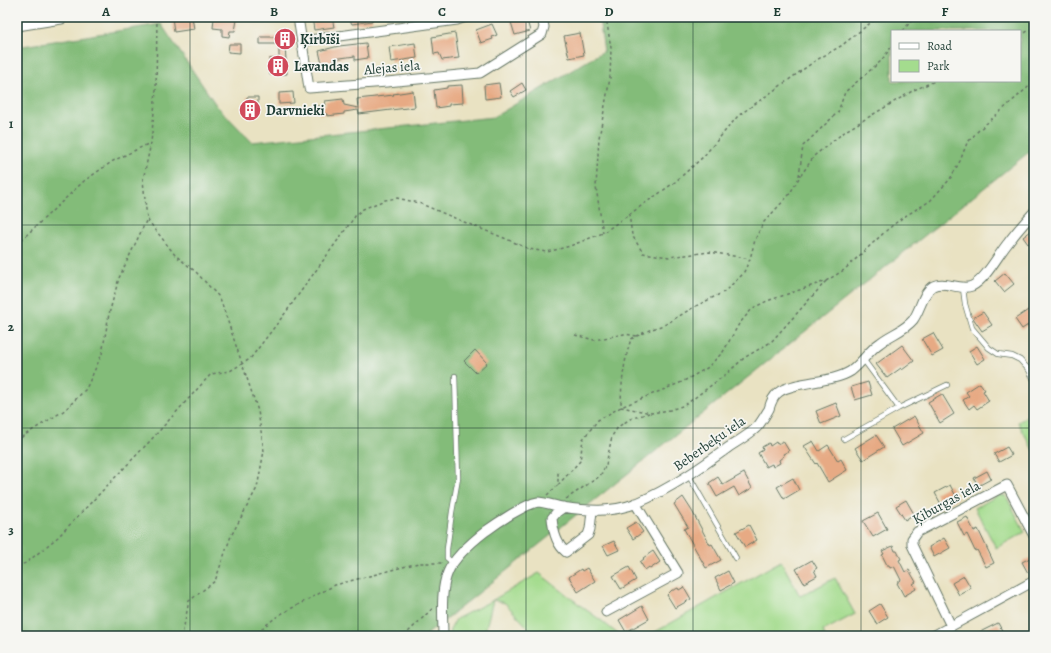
<svg xmlns="http://www.w3.org/2000/svg" width="1051" height="653" font-family="Alegreya,serif">
<style>
.green{fill:#a4dc8e;stroke:#628c61}
.forest{fill:#83bc79;stroke:#517c56;fill-rule:evenodd}
.building{fill:#e7aa84}
.lines{fill:none;stroke-linecap:round;stroke-linejoin:round}
.service-casing{stroke:#676;stroke-width:6}
.minor-casing{stroke:#676;stroke-width:11}
.secondary-casing{stroke:#676;stroke-width:15}
.path{stroke:#676;stroke-width:1.5;stroke-dasharray:3 3;stroke-linecap:butt}
.service{stroke:#fff;stroke-width:4.5}
.minor{stroke:#fff;stroke-width:9}
.secondary{stroke:#fff;stroke-width:13}
.grid{fill:none;stroke:#1f3d34;stroke-width:1;stroke-opacity:0.55}
.labels{text-anchor:middle;stroke-width:3.5;stroke-linejoin:round;paint-order:stroke}
.poi-label{font-size:14px;font-weight:bold;fill:#1f3d34;stroke:#f6f6f2;text-anchor:start}
.street-label{font-size:14px;fill:#1f3d34;stroke:#f6f6f2}
.neatline{fill:none;stroke:#1f3d34;stroke-width:1.5}
.grid-label{font-size:13px;text-anchor:middle;font-weight:bold;fill:#1f3d34}
</style>
<rect width="100%" height="100%" fill="#f6f6f2"/>
<filter id="ink" filterUnits="userSpaceOnUse"><feTurbulence type="fractalNoise" baseFrequency=".025" numOctaves="2"/><feDisplacementMap in="SourceGraphic" scale="8" xChannelSelector="R" yChannelSelector="G"/><feConvolveMatrix kernelMatrix="1 2 1 2 8 2 1 2 1" color-interpolation-filters="sRGB"/></filter>
<filter id="wash" filterUnits="userSpaceOnUse"><feTurbulence type="fractalNoise" baseFrequency=".012" numOctaves="4" result="noise"/><feDisplacementMap in="SourceGraphic" scale="16" xChannelSelector="R" yChannelSelector="G"/><feGaussianBlur stdDeviation="0.9" result="paint"/><feColorMatrix in="noise" values="0 0 0 0 0 0 0 0 0 0 0 0 0 0 0 0 0 1.4 0 .05"/><feComposite in="paint" operator="in"/></filter>
<g filter="url(#wash)">
<rect width="100%" height="100%" fill="#e9e2c2"/>
<path class="green" d="M1034,413v39l-16,-30z
M999,495l7,1 19,36 -29,16 -21,-40z
M781,561l19,35 35,-18 20,36 -32,17 2,5h-177z
M539,573l46,36 17,12 18,15h-84l-31,-33 -12,-3 -9,36h-35l1,-6 6,-11 37,-19z"/>
<path class="forest" d="M599,17h435v131l-609,488h-408v-589l144,-23 55,81 36,37 242,-25 110,-66zM892,31h128v50h-128z"/>
<g id="blocks">
<path class="building" d="M172,17h20l2,12 -20,3z
M312,17h20l2,10 -20,3z
M348,17h24v4l-20,3z
M515,17h11l4,14 -15,4 -5,-16z
M214,18l23,2 -2,11h-5l-1,6 -7,-1v-7l-9,-1z
M492,24l5,11 -5,2 1,2 -12,4 -5,-13z
M290,31l1,15h-6l2,28 -17,1 -1,-16 10,-1v-14h-19v-7h18v-5z
M455,33l4,25 -17,2 -3,-7 -5,1 -2,-17z
M580,33l4,22 -15,3 -5,-22z
M366,43l2,15 -13,2v-4l-22,3 1,2 -12,3 -3,-13 20,-5z
M415,43l2,15 -26,4 -2,-15z
M229,44h11v9l-12,-1z
M499,83l2,14 -16,2 -1,-14z
M522,83l4,7 -12,7 -4,-6z
M462,85l1,16v2l-14,1v2l-13,2 -2,-18 13,-2v-2z
M413,91l2,16 -56,7 -1,-4 -14,2v2l-17,2v-2h-8l-1,-8 8,-1 -1,-4 18,-2 1,6 14,3 -1,-9 37,-4 -1,-1z
M293,92l1,11 -15,1v-11z
M247,97h11v8h-2v11h-12v-12h3z
M1031,231l3,4v5l-6,4 -5,-7z
M1005,273l9,11 -10,8 -9,-11z
M1034,306v15l-12,8 -7,-10z
M983,312l9,13 -10,6 -9,-13z
M933,333l10,17 -11,6 -10,-17z
M902,345l12,16 -12,9 -1,-2 -14,10 -11,-14z
M977,346l8,13 -8,5 -8,-13z
M475,350l12,13 -11,10 -12,-12z
M868,382l4,13 -17,5 -4,-13z
M980,383l5,7 -2,1 6,10 -12,8 -3,-4 -5,4 -6,-9 6,-4 -3,-4z
M942,394l12,20 -14,9 -12,-21z
M836,403l5,13 -20,8 -5,-13z
M914,416l10,17 -22,13 -10,-17z
M876,435l8,12 -21,13 -8,-12z
M783,441l6,10 -6,3 1,2 -5,4 1,3 -7,4 -1,-3 -6,3 -8,-14 5,-3 -1,-3 7,-4 1,3 6,-4 1,2z
M813,441l6,10 9,-6 10,16 3,-2 6,11 -19,12 -11,-19 -1,1 -12,-18z
M1007,447l5,8 -13,7 -5,-8z
M987,471l4,8 -13,7 -4,-8z
M744,473l8,15 -13,8 -5,-9 -17,10 -8,-14 9,-6 5,8z
M793,478l6,12 -15,9 -7,-12z
M950,485l7,13 -15,8 -7,-13z
M683,497l9,14 18,34 2,-1 9,16 -15,8 -22,-39 4,-2 -14,-23z
M906,500l8,14 -9,6 -9,-14z
M878,513l9,16 -14,8 -10,-16z
M967,517l7,14 4,-2 16,34 -8,4 -9,-17 -2,1 -8,-17 -3,2 -7,-14z
M636,522l7,10 -10,7 -7,-11z
M749,525l8,15 -12,7 -9,-15z
M944,538l6,10 -16,9 -5,-10z
M614,541l5,9 -11,5 -5,-9z
M893,546l2,5h2l4,8 -2,1 6,12 4,-2 7,12 -3,2 3,5 -12,7 -7,-13 4,-3 -7,-14 -4,2 -1,-3h-2l-5,-10 2,-1 -2,-3z
M653,551l7,11 -10,7 -1,-2 -4,3 -5,-8 4,-3 -1,-1z
M1034,556v14l-6,3 -6,-11z
M812,560l5,8 -3,2 3,6 -13,7 -8,-14z
M629,567l7,13 -15,9 -8,-13z
M587,568l8,13 -17,11 -9,-15 12,-8 1,2z
M728,571l6,12 -13,7 -6,-12z
M964,576l7,12 -12,7 -7,-12z
M684,587l7,12 -16,9 -8,-13 5,-5h2l4,-2 1,2z
M880,604l8,13 -11,7 -8,-13z
M642,606l7,13 -23,13 -7,-12z
M998,623l7,13h-33z"/>
</g>
</g>
<g filter="url(#ink)">
<use href="#blocks" fill-opacity="0" stroke="#676" stroke-width="1"/>
<g class="lines">
<g class="service-casing">
<path id="service" d="M963,288l2,16 7,24 17,20 9,6 14,2 8,4 9,10 5,10
M863,359l36,49
M844,439l55,-31 48,-23
M689,476l47,82
M453,563l-6,-5v-9l5,-37 6,-34 -3,-102"/>
</g>
<g class="minor-casing">
<path id="minor" d="M298,17l11,71 78,-6 93,-9 62,-39 2,-7 -2,-10
M302,41l155,-21 9,-3
M564,507l-7,5 -5,6c1,12 4,26 14,34l22,-17 2,-6 2,-18
M606,612l72,-39 -43,-70
M951,626l-39,-81v-6l5,-7 90,-47 27,51
M443,636c0,-19 -3,-46 5,-64 6,-14 25,-31 38,-41 11,-8 39,-27 52,-29 6,0 17,4 24,5 26,4 49,6 75,-4 33,-14 63,-35 92,-56 9,-6 23,-14 29,-21 4,-5 8,-12 11,-17 2,-7 4,-13 10,-17 5,-4 12,-5 18,-7 17,-4 40,-5 54,-14 11,-8 18,-21 29,-28 11,-9 24,-12 33,-23 7,-9 10,-28 20,-34 11,-6 27,5 39,0 14,-7 26,-31 36,-43 8,-11 17,-21 26,-31
M933,636l101,-55"/>
</g>
<g class="secondary-casing">
<path id="secondary" d="M17,24l44,-7"/>
</g>
<path class="path" d="M157,17l-1,74 -5,52 -8,37 4,39 28,36 21,17 24,26 38,113 6,40 -7,37 -26,48 -16,45 -26,20 -7,35
M903,31l11,-14
M1020,36l14,-9
M799,176l4,-30 35,-34 7,-20 36,-31 11,-15
M629,214l3,21 11,18 26,4 41,-5 40,7
M603,233l-7,-46 3,-49 11,-60 1,-30 -5,-31
M17,244l67,-63 29,-20 37,-18
M826,281l-55,61 -27,16 -19,17 -40,30 -15,5 -19,3 -30,-6c0,-23 3,-46 10,-68l16,-8 19,-7 28,-17 30,-15 19,-18 7,-15 5,-19 8,-17 26,-28 10,-17 16,-23 32,-25 67,-40 21,-9
M575,335l19,5 30,-6 13,2
M17,442l6,-6 42,-26 21,-21 16,-35 7,-40 10,-36 28,-59
M558,485l22,-24 3,-22 15,-19 23,-13 61,-25 25,-14 16,-16 16,-28 14,-16 14,-7 59,-20 18,-11 44,-41 14,-11 28,-17 20,-22 10,-18 7,-18 11,-12 56,-49
M547,495l11,-10v-14
M566,499l34,-23 6,-11 6,-29 6,-9 12,-8 19,-6
M17,566l9,-3 32,-26 92,-96 61,-67 19,-3 20,-12 36,-47 70,-97 7,-6 12,-5 10,-4 12,-2 22,5 45,19 40,16 25,11 18,3 23,-6 33,-13 72,-51 28,-25 35,-41 77,-55 26,-15 37,-29
M252,636l27,-21 56,-30 83,-22h26
M404,636l30,-29"/>
<use href="#service" class="service"/>
<use href="#minor" class="minor"/>
<use href="#secondary" class="secondary"/>
</g>
</g>
<path class="grid" d="M190,17v619M358,17v619M526,17v619M693,17v619M861,17v619M17,225h1017M17,428h1017"/>
<defs>
<g id="building-disc" transform="scale(1.15)"><circle r="9.5" fill="#d1495b" stroke="#f6f6f2"/><path d="M-4-6H4V6H1V3H-1V6H-4ZM-2.5-4.3h1.7v1.8h-1.7ZM.8-4.3h1.7v1.8H.8ZM-2.5-1h1.7V.8h-1.7ZM.8-1h1.7V.8H.8Z" fill="#fff"/></g>
</defs>
<g fill-rule="evenodd">
<use href="#building-disc" x="285" y="39"/>
<use href="#building-disc" x="278" y="66"/>
<use href="#building-disc" x="250" y="110"/>
</g>
<g class="labels">
<g class="poi-label">
<text x="300" y="44">Ķirbīši</text>
<text x="294" y="71">Lavandas</text>
<text x="266" y="115">Darvnieki</text>
</g>
<g class="street-label">
<text transform="translate(392 67) rotate(-5)" y="5">Alejas iela</text>
<text transform="translate(709 443) rotate(-35)" y="5">Beberbeķu iela</text>
<text transform="translate(946 502) rotate(-29)" y="5">Ķiburgas iela</text>
</g>
</g>
<rect width="1051" height="653" fill="none" stroke="#f6f6f2" stroke-width="44"/>
<rect x="891" y="30" width="130" height="52" fill="#f6f6f2" stroke="#a0aca6"/>
<rect x="899" y="43" width="20" height="6" fill="#ffffff" stroke="#a0aca6"/>
<text x="927" y="50" font-size="12" fill="#1f3d34">Road</text>
<rect x="899" y="60" width="20" height="12" fill="#a4dc8e" stroke="#a0aca6"/>
<text x="927" y="70" font-size="12" fill="#1f3d34">Park</text>
<rect x="22" y="22" width="1007" height="609" class="neatline"/>
<g class="grid-label">
<text x="106" y="16">A</text>
<text x="274" y="16">B</text>
<text x="442" y="16">C</text>
<text x="609" y="16">D</text>
<text x="777" y="16">E</text>
<text x="945" y="16">F</text>
<text x="11" y="128">1</text>
<text x="11" y="331">2</text>
<text x="11" y="534">3</text>
</g>
</svg>
